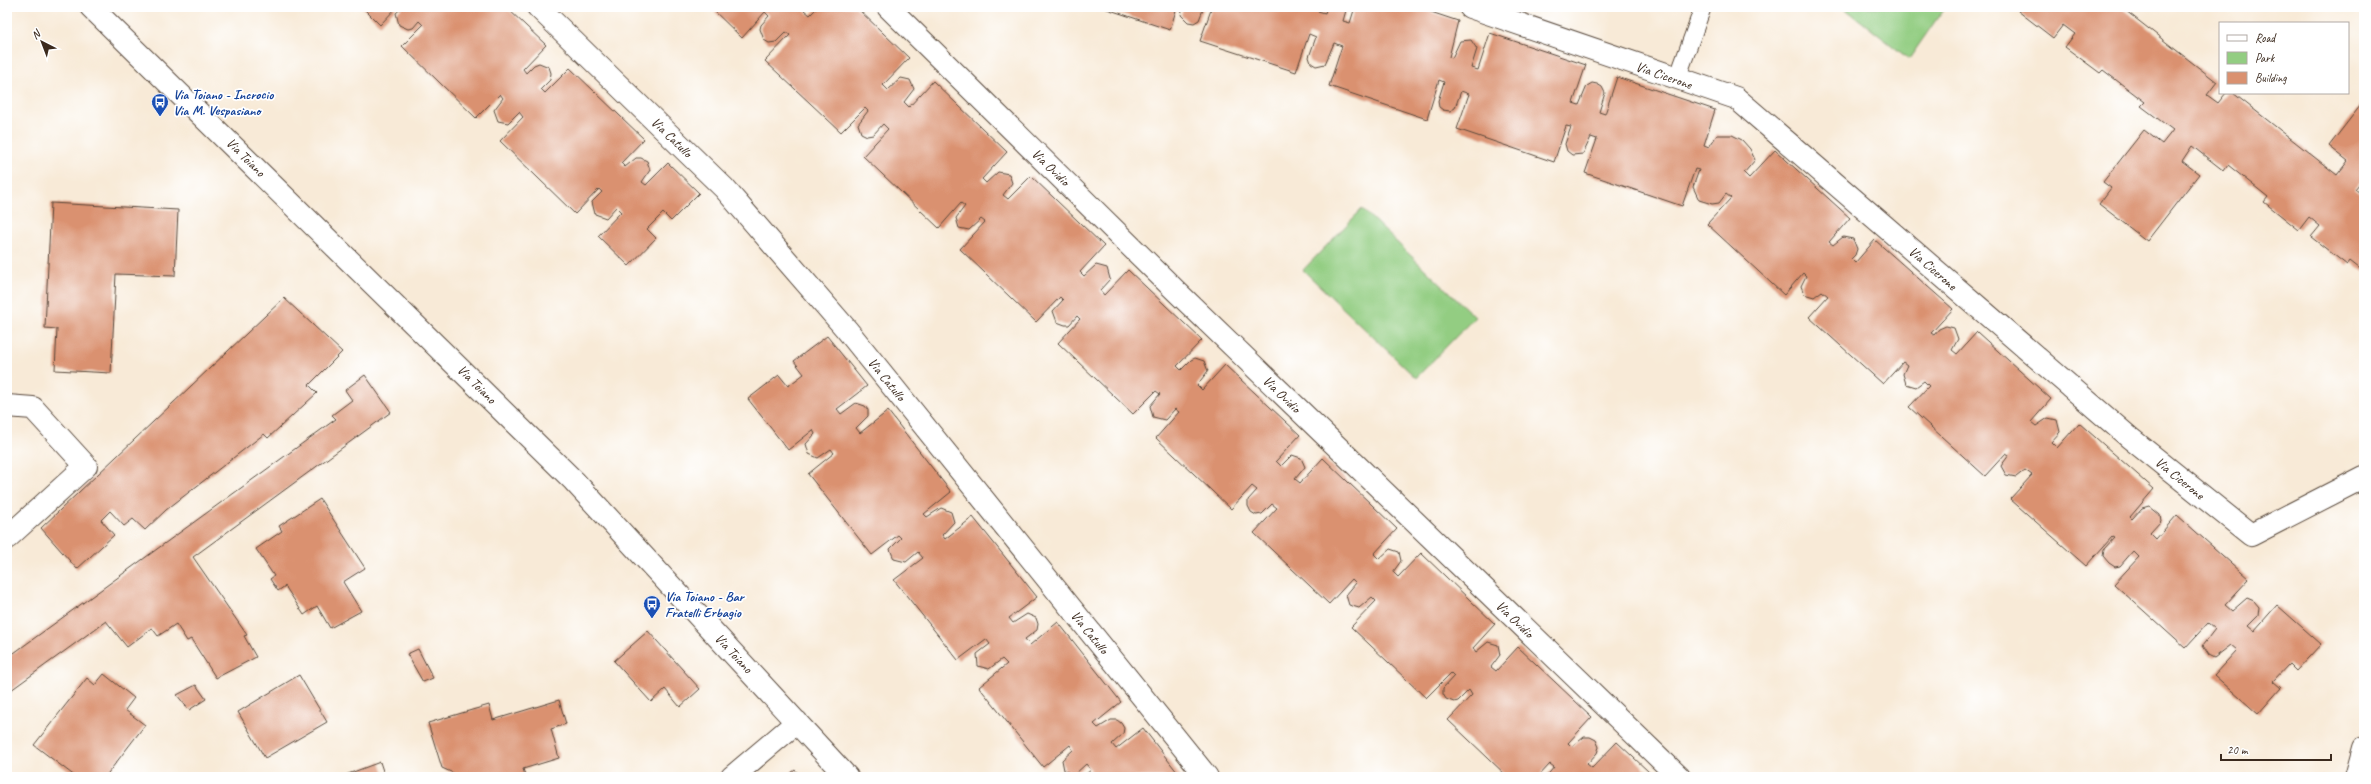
<svg xmlns="http://www.w3.org/2000/svg" width="2371" height="784" font-family="Caveat,sans-serif">
<style>
.green{fill:#93cd82;stroke:#677c50}
.building{fill:#da9170}
.lines{fill:none;stroke-linecap:round;stroke-linejoin:round}
.lane-casing{stroke:#57473a;stroke-width:18}
.street-casing{stroke:#57473a;stroke-width:24}
.secondary-casing{stroke:#57473a;stroke-width:24}
.lane{stroke:#fff;stroke-width:16}
.street{stroke:#fff;stroke-width:22}
.secondary{stroke:#fff;stroke-width:22}
.labels{text-anchor:middle;stroke-width:3.5;stroke-linejoin:round;paint-order:stroke}
.street-label{font-size:14px;fill:#3b2a1e;stroke:#fff}
.transit-label{font-size:14px;font-weight:bold;fill:#164399;stroke:#fff;text-anchor:start}
</style>
<rect width="100%" height="100%" fill="#fff"/>
<filter id="ink" filterUnits="userSpaceOnUse"><feTurbulence type="fractalNoise" baseFrequency=".025" numOctaves="2"/><feDisplacementMap in="SourceGraphic" scale="8" xChannelSelector="R" yChannelSelector="G"/><feConvolveMatrix kernelMatrix="1 2 1 2 8 2 1 2 1" color-interpolation-filters="sRGB"/></filter>
<filter id="wash" filterUnits="userSpaceOnUse"><feTurbulence type="fractalNoise" baseFrequency=".012" numOctaves="4" result="noise"/><feDisplacementMap in="SourceGraphic" scale="16" xChannelSelector="R" yChannelSelector="G"/><feGaussianBlur stdDeviation="0.9" result="paint"/><feColorMatrix in="noise" values="0 0 0 0 0 0 0 0 0 0 0 0 0 0 0 0 0 1.4 0 .05"/><feComposite in="paint" operator="in"/></filter>
<g filter="url(#wash)">
<rect width="100%" height="100%" fill="#f8ead7"/>
<path class="green" d="M1843,7h102l-36,52z
M1362,209l113,108 -59,61 -113,-108z"/>
<g id="blocks">
<path class="building" d="M362,7h35l-17,18z
M403,7h103l40,38 -23,24 3,4 8,-8 5,-2 10,4 2,6 -1,7 -9,9 4,4 25,-25 74,71 -23,24 4,4 11,-9h5l6,3 3,9 -8,12 4,3 22,-22 31,30 -28,28 -8,-8 -16,16 9,9 -27,28 -31,-30 23,-24 -5,-5 -10,11 -11,-4 -3,-12 10,-10 -3,-3 -24,25 -75,-73 23,-24 -4,-5 -11,11 -10,-2 -4,-11 9,-12 -3,-4 -24,24 -74,-72 21,-21 -4,-4 -6,7 -5,1 -9,-4 -3,-12z
M710,7h97l-3,3 6,5 8,-8h38l53,51 -26,27 5,5 13,-12 9,2 4,9 -10,13 5,5 24,-26 74,71 -25,27 4,4 12,-11 11,2 3,9 -9,12 5,4 23,-23 73,70 -24,26 4,4 12,-11 11,3 3,11 -10,11 4,5 24,-25 74,70 -25,26 4,4 10,-10 4,-2 9,3 4,10 -11,14 5,5 23,-25 75,70 -24,26 5,5 11,-11 9,3 4,9 -10,12 5,4 23,-25 74,71 -23,25 5,5 11,-10 9,3 2,9 -8,11 5,5 23,-24 74,71 -22,24 3,4 12,-10 10,3 2,10 -9,12 5,4 22,-24 74,70 -24,26 4,4 12,-10h6l6,3 3,7 -2,6 -10,11 5,4 25,-26 32,30 -5,5h-98l8,-10 -4,-3 -12,13h-30l-60,-57 24,-25 -3,-5 -11,11 -4,1 -8,-3 -3,-5v-6l11,-12 -3,-3 -25,25 -75,-71 25,-26 -4,-4 -13,11 -10,-3 -3,-10 10,-12 -4,-4 -23,25 -75,-71 23,-25 -5,-4 -10,10 -6,1 -5,-3 -3,-6v-6l9,-10 -5,-4 -21,23 -75,-71 23,-26 -4,-3 -10,11 -12,-3 -3,-11 10,-12 -4,-3 -23,23 -75,-71 22,-24 -3,-3 -8,9h-4l-8,-3 -4,-11 10,-11 -3,-3 -24,25 -76,-73 25,-27 -4,-3 -12,11 -10,-2 -3,-10 9,-12 -4,-3 -22,25 -76,-72 25,-27 -5,-5 -10,11 -6,1 -6,-3 -3,-9 10,-13 -3,-3 -24,24 -76,-71 25,-26 -4,-3 -10,10 -7,1 -5,-3 -4,-11 1,-4 8,-9 -4,-4 -23,26z
M1101,7h76l-7,23z
M1183,7h21l-5,13 -5,3 -6,-1 -7,-7z
M1212,7h108l-2,4 7,2 2,-6h20l-4,14 7,2 5,-16h61l42,14 -9,36 3,1 8,-17 11,-1 6,9 -6,19 7,2 12,-37 96,32 -13,38 6,2 8,-19 5,-3 5,1 5,3 3,6 -6,19 6,2 12,-37 98,33 -11,35 5,2 8,-12h15l10,5 8,9 5,11 -11,13 5,5 26,-28 75,68 -21,24 4,3 10,-8 10,2 4,10 -2,6 -4,4 4,4 20,-23 78,69 -22,24 3,2 5,-6 7,-3 8,2 4,11 -6,11 5,4 20,-22 74,67 -20,23 5,4 12,-8 9,2 3,12 -9,10 6,6 22,-25 75,66 -24,28 2,2 10,-11 7,-2 11,9 1,6 -11,12 6,6 21,-24 72,64 -24,26 7,6 15,-13 7,3 5,6 -1,9 -10,10 6,5 23,-26 44,39 -25,27 -7,-7 -16,17 8,7 -23,26 -44,-39 23,-25 -6,-5 -17,13 -6,-3 -6,-9 13,-17 -7,-6 -23,25 -71,-64 25,-27 -6,-6 -13,15 -5,1 -6,-4 -6,-7 1,-7 10,-11 -2,-1 -26,29 -76,-67 22,-24 -7,-5 -9,7 -10,-2 -5,-9 8,-11 -3,-2 -21,23 -76,-69 20,-21 -5,-5 -8,6 -10,-3 -3,-10 4,-9 -4,-3 -20,22 -74,-67 19,-21 -6,-5 -8,6 -10,-3 -3,-8 5,-10 -3,-3 -19,22 -77,-71 24,-26 -5,-4 -7,9 -7,1 -13,-4 -6,-13 6,-17 -4,-1 -13,37 -97,-33 12,-34 -6,-2 -8,17 -11,1 -5,-4 -2,-7 6,-17 -5,-1 -12,36 -97,-33 12,-35 -8,-3 -6,17 -5,3 -7,-1 -4,-3 -1,-6 6,-19 -5,-2 -12,39 -98,-33 13,-40 -8,-3 -9,21 -9,2 -5,-3 -2,-6 7,-20 -7,-3 -13,38 -96,-31z
M2020,7h101l96,75 -10,13 11,8 8,-10h7l104,82 11,-14 -19,-15 35,-45v77l-9,11 9,7v76l-14,-11 -3,4 -36,-28 9,-11 -11,-9 -10,13 -35,-28 4,-5 -40,-32 -4,6 -32,-25 -10,15 17,13 -52,67 -48,-37 12,-16 -8,-6 41,-52 18,14 11,-14 -32,-24 4,-4 -42,-32 -3,3 -35,-26 10,-13 -12,-9 -10,13 -35,-27z
M51,203l127,7 -3,66 -59,-2 -5,99 -56,-3 2,-41 -12,-1z
M284,298l58,54 -33,33 8,8 -49,45 -4,-4 -98,76 -21,20 -12,-11 -9,7 -14,-15 -9,9 13,15 -37,34 -36,-41z
M827,336l40,50 -30,23 4,5 15,-11 9,3 3,4v6l-12,12 4,5 28,-22 63,81 -27,22 3,3 14,-9 10,4 3,10 -12,13 3,4 28,-22 64,80 -28,21 4,5 14,-9 9,4 2,6 -1,6 -12,9 5,6 28,-23 63,80 -27,22 4,4 13,-8h6l4,3 3,5 -1,6 -11,10 4,5 27,-21 38,49h-99l9,-7 -5,-6 -11,10 -6,-1 -5,-3 -2,-10 11,-10 -3,-5 -27,22 -64,-80 28,-23 -5,-5 -13,10 -11,-3 -1,-12 13,-10 -4,-5 -28,21 -64,-80 29,-22 -5,-6 -12,10 -12,-3 -4,-10 11,-11 -3,-3 -26,20 -64,-81 26,-21 -3,-4 -13,9 -9,-4 -3,-10 9,-10 -2,-4 -25,20 -40,-51 31,-24 9,11 16,-12 -10,-13z
M365,375l26,37 -198,145 54,78 -3,1 12,21 -40,21 -25,-39 -4,2 -11,-17 -18,12 -6,-8 -25,19 -21,-26 -99,72v-35l329,-239 -4,-4 20,-15 -7,-10z
M320,499l45,69 -22,14 18,29 -31,17 -13,-22 -13,9 -19,-29 -7,5 -8,-12 4,-3 -18,-27 26,-18 -3,-5z
M648,631l52,58 -20,18 -15,-18 -14,13 -37,-41z
M418,649l15,29 -10,4 -16,-28z
M104,674l30,24 -9,12 20,15 -40,52h-29l-42,-32 53,-67 8,7z
M299,675l28,47 -62,36 -27,-46z
M196,685l10,14 -17,11 -12,-15z
M559,700l7,24 -15,5 8,29 -36,11 2,6 -6,2h-49l-1,-3 -9,2 -18,-8 -14,-45 61,-18 4,15z
M380,762l5,15h-45z
M795,770l6,7h-15z"/>
</g>
</g>
<g filter="url(#ink)">
<use href="#blocks" fill-opacity="0" stroke="#57473a" stroke-width="1"/>
<g class="lines">
<g class="lane-casing">
<path id="lane" d="M1677,79l26,-72"/>
</g>
<g class="street-casing">
<path id="street" d="M91,7l483,474 273,296
M538,7l186,181 123,142 360,447
M888,7l288,284 503,486
M1470,7l266,91 394,340 121,97 113,-58
M7,406l26,2 53,58 -79,72
M732,777l65,-55"/>
</g>
<g class="secondary-casing">
<path id="secondary" d="M2356,777l8,-29"/>
</g>
<use href="#lane" class="lane"/>
<use href="#street" class="street"/>
<use href="#secondary" class="secondary"/>
</g>
</g>
<defs>
<g id="bus-pin" transform="scale(0.9)"><path d="M0 17L-7.5 6A9.5 9.5 0 1 1 7.5 6Z" fill="#1a4fb4" stroke="#fff"/><path d="M-5-6H5V4H4V6H2V4H-2V6H-4V4H-5ZM-3.5-4V0h7V-4ZM-3.5 1.2v1.5H-2V1.2ZM2 1.2v1.5H3.5V1.2Z" fill="#fff"/></g>
</defs>
<g fill-rule="evenodd">
<use href="#bus-pin" x="160" y="102"/>
<use href="#bus-pin" x="652" y="604"/>
</g>
<g class="labels">
<g class="street-label">
<text transform="translate(1664 75) rotate(19)" y="5">Via Cicerone</text>
<text transform="translate(672 137) rotate(44)" y="5">Via Catullo</text>
<text transform="translate(246 157) rotate(45)" y="5">Via Toiano</text>
<text transform="translate(1051 167) rotate(44)" y="5">Via Ovidio</text>
<text transform="translate(1933 268) rotate(41)" y="5">Via Cicerone</text>
<text transform="translate(887 379) rotate(51)" y="5">Via Catullo</text>
<text transform="translate(477 384) rotate(45)" y="5">Via Toiano</text>
<text transform="translate(1282 394) rotate(44)" y="5">Via Ovidio</text>
<text transform="translate(2180 478) rotate(39)" y="5">Via Cicerone</text>
<text transform="translate(1515 619) rotate(44)" y="5">Via Ovidio</text>
<text transform="translate(1090 632) rotate(51)" y="5">Via Catullo</text>
<text transform="translate(734 653) rotate(47)" y="5">Via Toiano</text>
</g>
<g class="transit-label">
<text x="173" y="99">Via Toiano - Incrocio<tspan x="173" dy="16">Via M. Vespasiano</tspan></text>
<text x="665" y="601">Via Toiano - Bar<tspan x="665" dy="16">Fratelli Erbagio</tspan></text>
</g>
</g>
<rect width="2371" height="784" fill="none" stroke="#fff" stroke-width="24"/>
<rect x="2219" y="22" width="130" height="72" fill="#ffffff" stroke="#b1aaa5"/>
<rect x="2227" y="35" width="20" height="6" fill="#ffffff" stroke="#b1aaa5"/>
<text x="2255" y="42" font-size="12" fill="#3b2a1e">Road</text>
<rect x="2227" y="52" width="20" height="12" fill="#93cd82" stroke="#b1aaa5"/>
<text x="2255" y="62" font-size="12" fill="#3b2a1e">Park</text>
<rect x="2227" y="72" width="20" height="12" fill="#da9170" stroke="#b1aaa5"/>
<text x="2255" y="82" font-size="12" fill="#3b2a1e">Building</text>
<g transform="translate(42 42) rotate(318)" stroke="#ffffff" stroke-width="3" paint-order="stroke">
<path d="M0-3L7 15L0 10L-7 15Z" fill="#3b2a1e"/>
<text y="-6" font-size="11" font-weight="bold" text-anchor="middle" fill="#3b2a1e">N</text>
</g>
<path d="M2221 754v6h110v-6" fill="none" stroke="#3b2a1e" stroke-width="2"/>
<text x="2227" y="754" font-size="12" fill="#3b2a1e" stroke="#ffffff" stroke-width="3" paint-order="stroke">20 m</text>
</svg>
